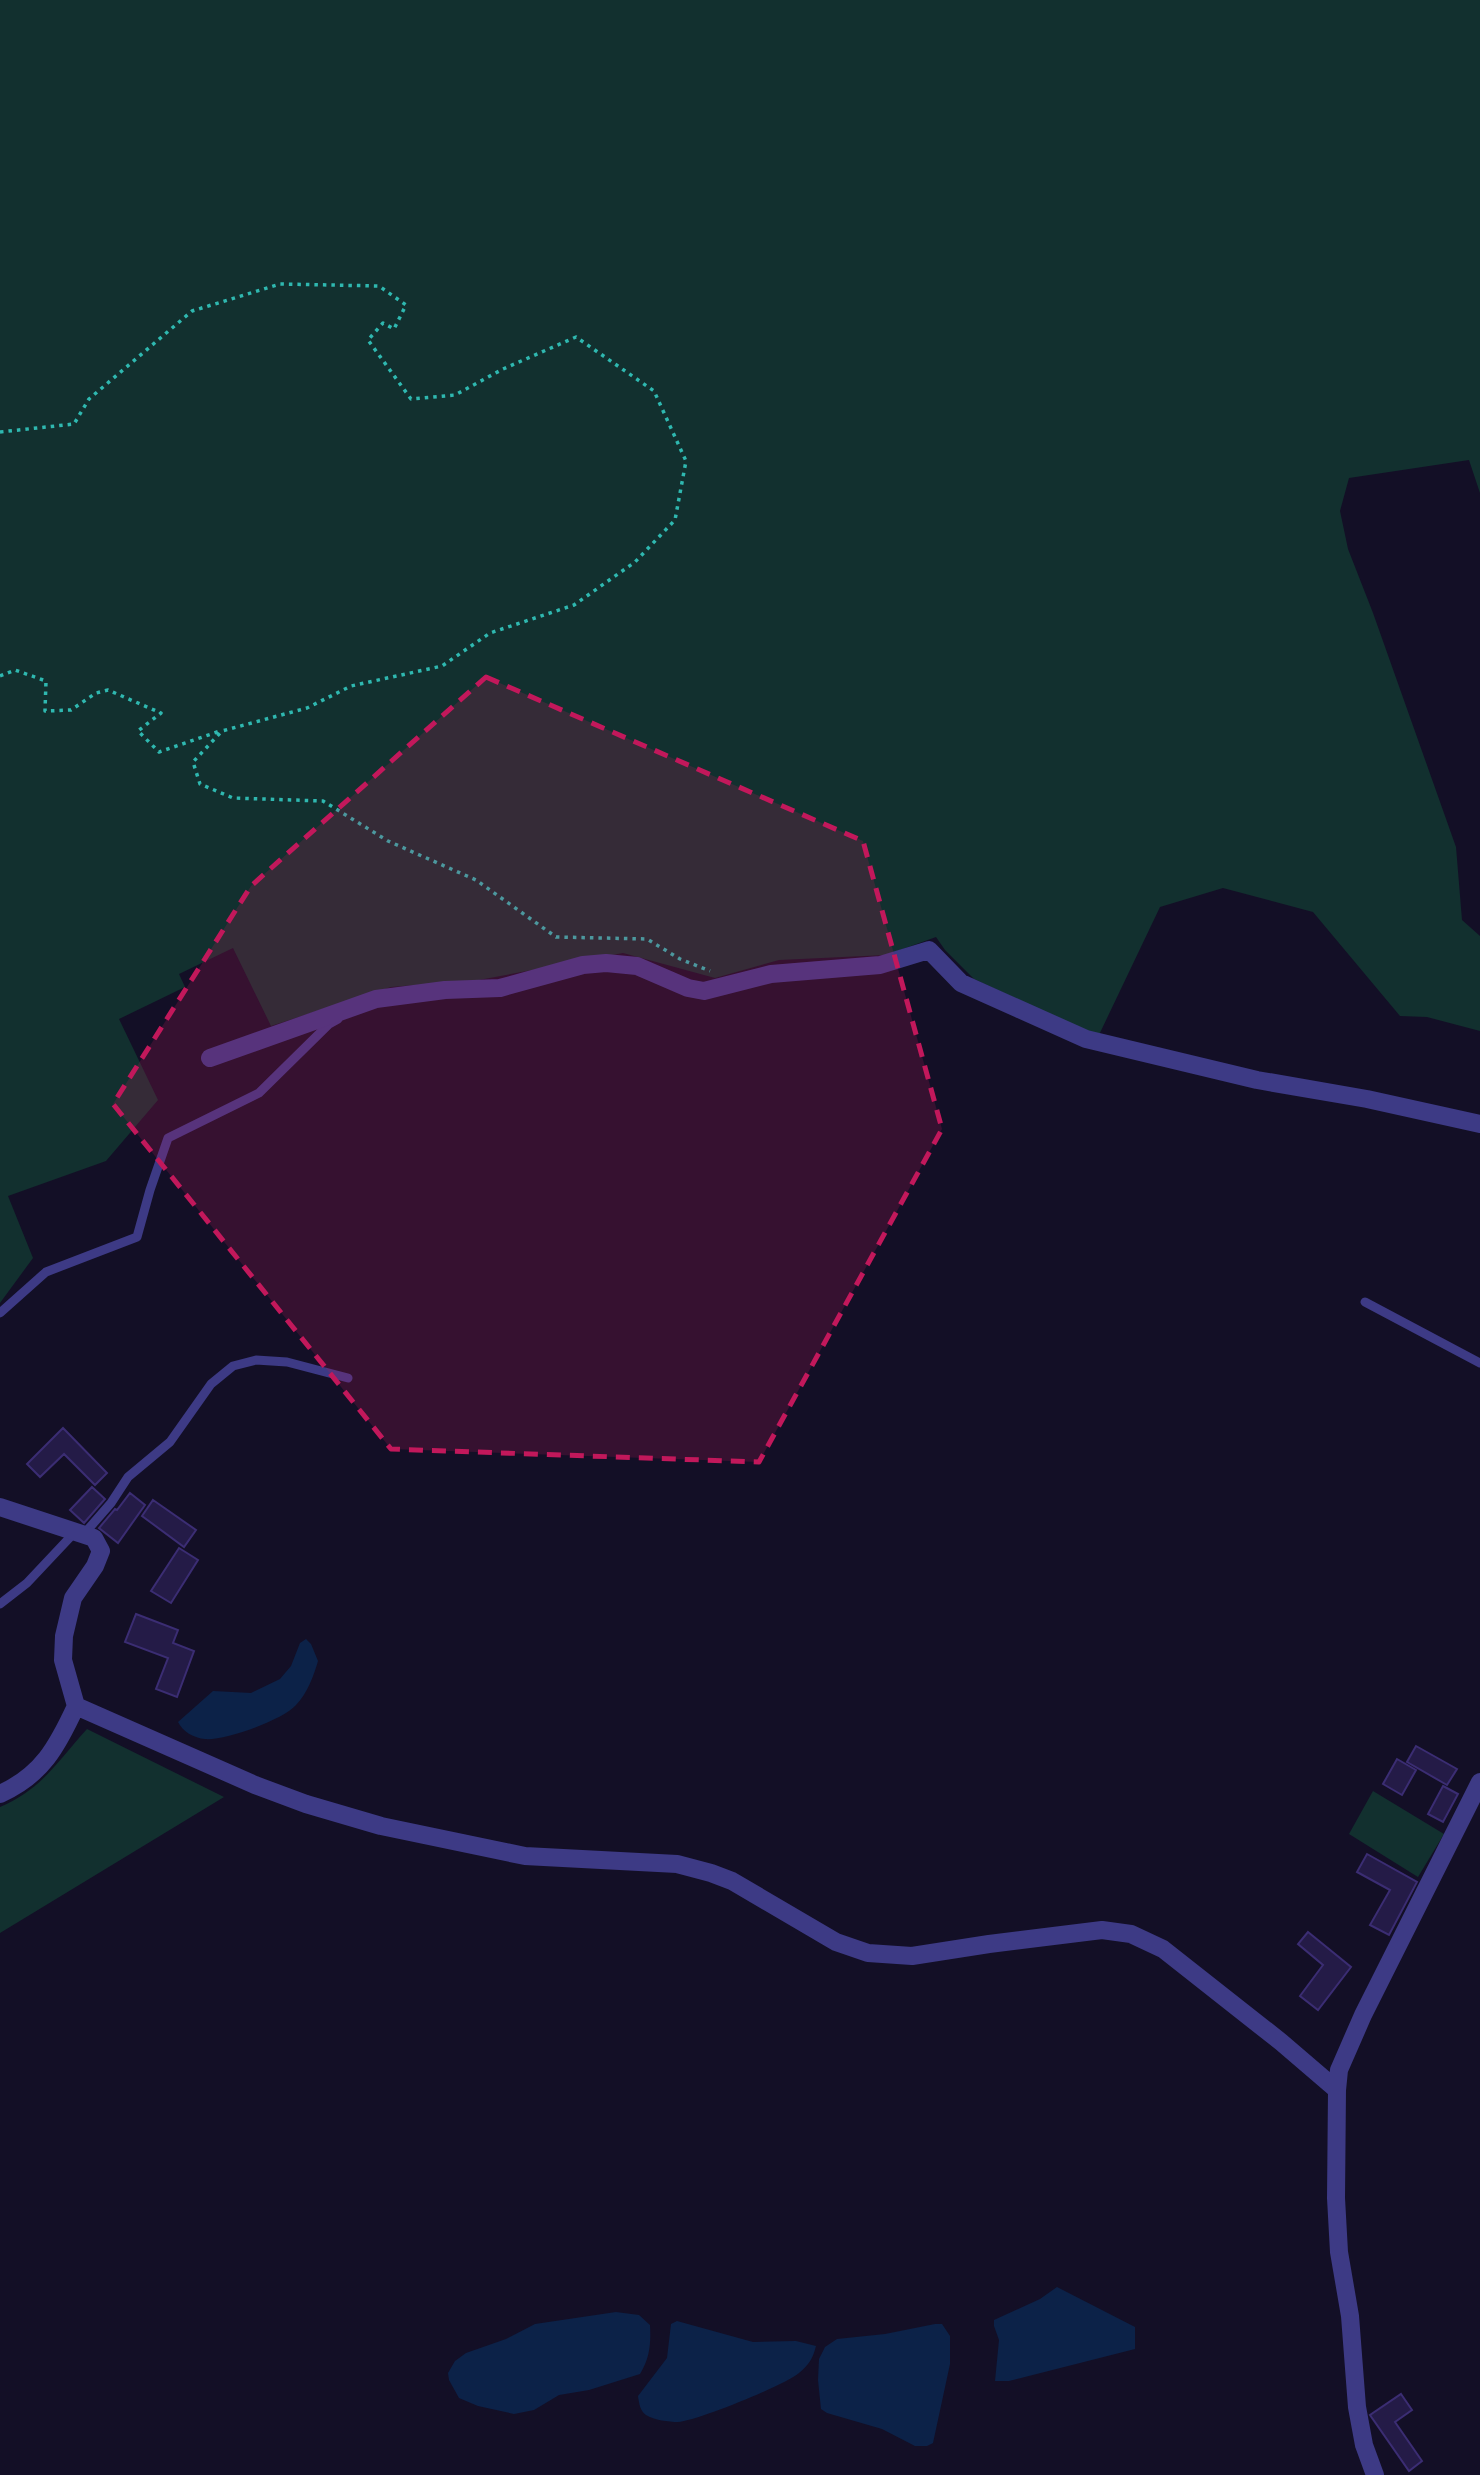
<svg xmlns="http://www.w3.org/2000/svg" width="1480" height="2475" font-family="Mulish,sans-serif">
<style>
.green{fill:#12302f}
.water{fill:#0c2248}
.building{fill:#241b47;stroke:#3b2d73;stroke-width:2}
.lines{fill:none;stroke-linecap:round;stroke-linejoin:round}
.path{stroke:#2fb8b0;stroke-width:3.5;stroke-dasharray:3.5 5;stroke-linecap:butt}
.lane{stroke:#3d3a85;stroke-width:9}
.street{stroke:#3d3a85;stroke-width:18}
.marked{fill:#c2185b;fill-opacity:0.2;stroke:#c2185b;stroke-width:5;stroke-dasharray:14 9;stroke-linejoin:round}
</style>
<rect width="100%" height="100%" fill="#130f26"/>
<path class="green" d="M0,0h1480v493l-11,-33 -120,18 -9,33 8,38 25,64 83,234 6,73 18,16v95l-53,-14 -27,-1 -87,-104 -90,-24 -63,19 -62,130 -124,-58 -29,-29 -9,-13 -50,18 -107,5 -64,18 -92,-25 -144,27 -88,7 -120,39 -38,-78 -54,26 6,13 -66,32 39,81 -52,61 -98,35 25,62 -33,45z
M87,1729l137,68 -224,136v-126c42,-18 57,-45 87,-78z
M1373,1791l71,43 -26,43 -69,-43z"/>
<path class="water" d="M306,1639l5,5 7,17c-4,14 -11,33 -22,44 -13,15 -72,36 -91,34 -11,-1 -22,-7 -27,-17l35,-31 38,2 29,-14 11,-13 9,-23z
M1057,2287l78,40v22l-126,32h-14l4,-41 -5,-14v-6l46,-21z
M616,2312l23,3 11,10c1,18 0,33 -10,49l-51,16 -30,5 -25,15 -20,4 -36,-8 -19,-8 -10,-18 -1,-7 7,-12 11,-8 40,-14 29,-15z
M677,2321l76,21 43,-1 20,5c-3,12 -7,19 -17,27 -14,12 -102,48 -121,49 -9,0 -24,-2 -32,-7 -6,-4 -7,-12 -8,-19l29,-38 4,-34z
M935,2324h7l8,12v28l-17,79 -6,3h-12l-33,-17 -55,-16 -6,-4 -3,-29 1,-21 6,-12 12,-8 48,-5z"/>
<path class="building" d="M63,1428l44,45 -12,12 -31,-31 -24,23 -13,-13z
M92,1487l13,12 -21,24 -14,-13z
M130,1493l15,12 -27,38 -19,-15 16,-19 2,1z
M153,1500l43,30 -12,17 -42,-31z
M179,1548l19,12 -27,43 -20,-12z
M136,1614l42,16 -5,13 21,8 -17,46 -21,-8 12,-31 -43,-16z
M1416,1746l41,23 -10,16 -40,-23z
M1397,1759l19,11 -14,25 -19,-11z
M1443,1786l15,8 -15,28 -15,-8z
M1367,1854l50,28 -28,53 -19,-10 20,-35 -33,-18z
M1308,1932l43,35 -33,43 -18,-14 23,-31 -25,-21z
M1401,2394l11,16 -17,12 27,39 -13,10 -39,-56z"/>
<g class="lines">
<path class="path" d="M0,432l74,-8 15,-25 103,-88 88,-27 99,2 27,19 -12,24 -11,-6 -15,17 43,59 44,-4 48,-26 73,-32 78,54 32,70 -11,59 -40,42 -61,43 -84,28 -48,33 -91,20 -44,22 -85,23 -29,31 7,22 33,14 90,3 65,40 88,39 80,57 91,2 33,20 30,12
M0,676l15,-6 31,11 -1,30 26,-1 25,-17 12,-3 53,23 -23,18 21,21 61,-21"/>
<path class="lane" d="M1365,1302l115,61
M0,1313l46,-41 91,-35 13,-47 18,-52 91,-45 70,-69 9,-5
M84,1534l27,-31 17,-26 42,-35 41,-58 22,-18 23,-6 31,2 61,16
M0,1604l27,-21 48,-51"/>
<path class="street" d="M210,1058l166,-59 69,-9 55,-2 83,-23 23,-2 31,3 51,22 16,3 67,-17 109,-9 49,-15 32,33 125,56 171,41 110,19 113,25
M0,1507l94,31 7,13 -6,15 -22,32 -9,38 -1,24 13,46c-19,41 -34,69 -76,88
M76,1706l179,79 51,19 75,22 144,30 152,8 34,9 21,8 104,61 32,11 44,3 77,-12 113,-14 29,4 32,15 118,93 56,48
M1375,2475l-11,-30 -7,-38 -7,-91 -11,-64 -3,-54 1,-108 2,-20 24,-55 117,-233"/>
</g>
<path class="marked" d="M486,677l377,164 79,288 -183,333 -368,-13 -278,-345 138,-218z"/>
</svg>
